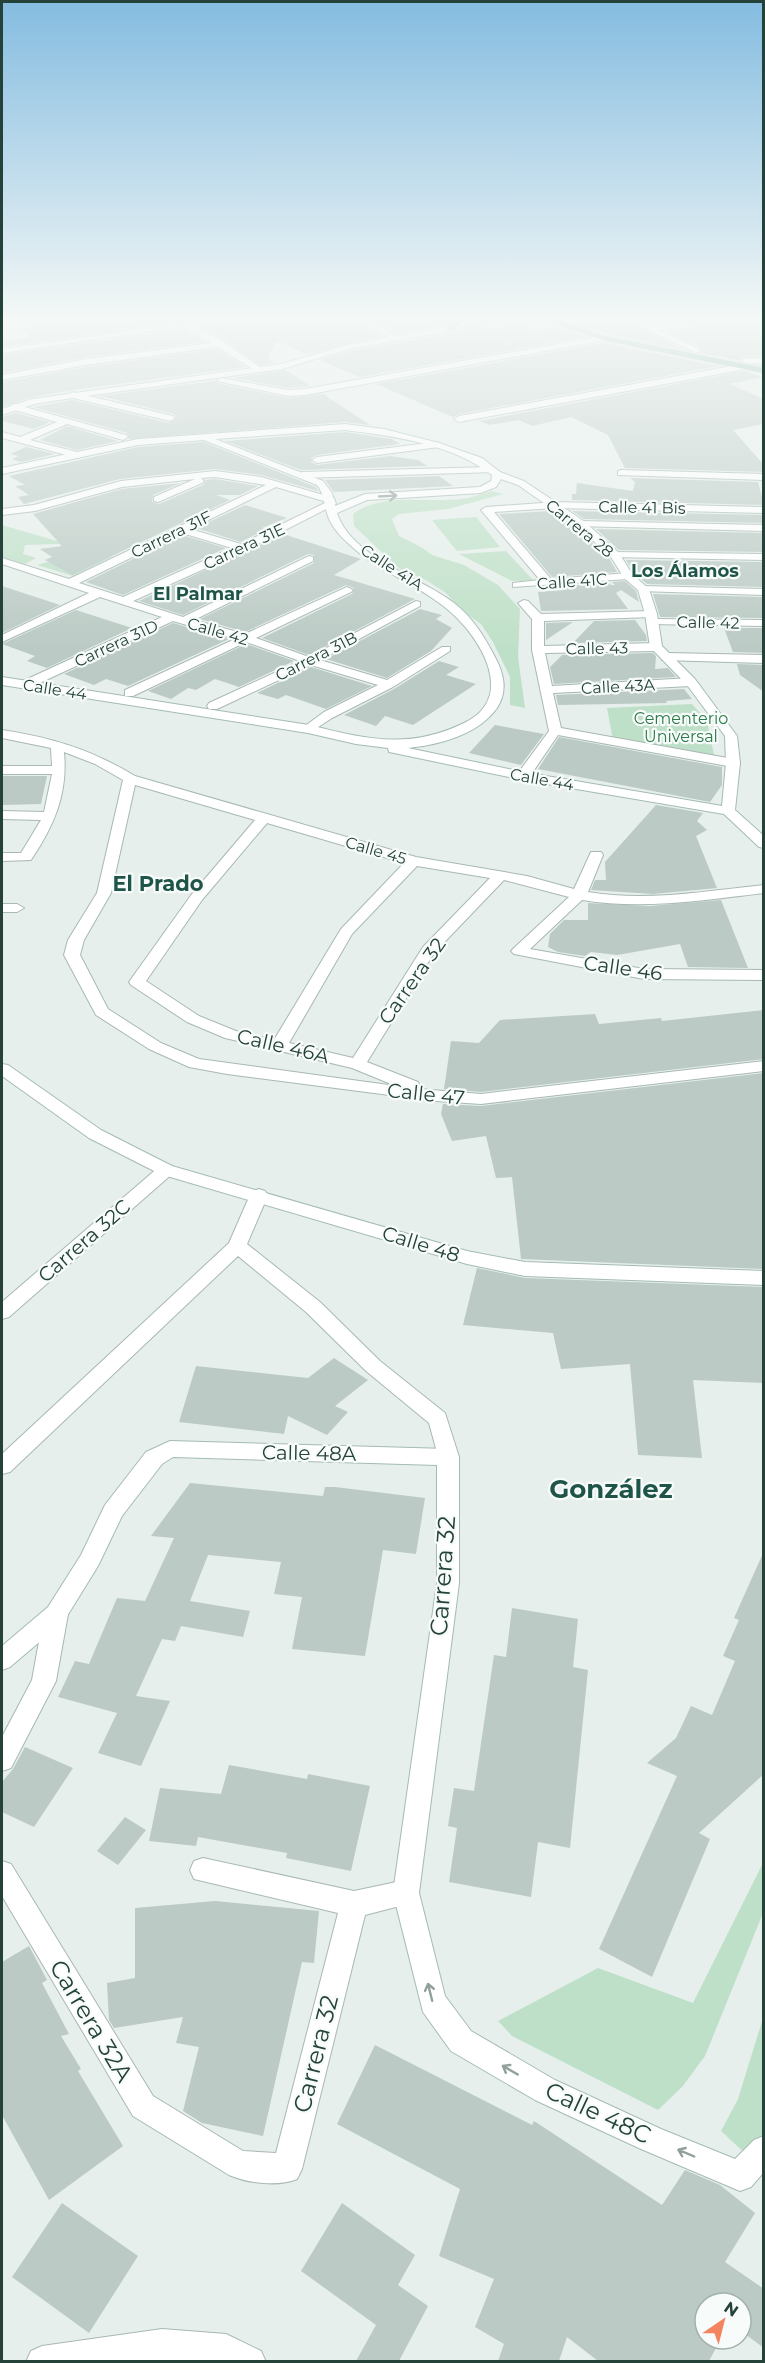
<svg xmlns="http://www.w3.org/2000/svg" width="765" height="2363" font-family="Montserrat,sans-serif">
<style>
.green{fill:#bfe0c8}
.building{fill:#bbcac4}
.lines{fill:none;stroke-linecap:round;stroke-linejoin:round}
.street-casing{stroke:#a8b8b2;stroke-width:2}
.secondary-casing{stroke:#a4bbb3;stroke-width:2}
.primary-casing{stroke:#c2cac8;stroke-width:2}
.street{fill:#fff;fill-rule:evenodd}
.secondary{fill:#fff;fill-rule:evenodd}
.primary{fill:#6aa596;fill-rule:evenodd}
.oneway{stroke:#92a09c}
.labels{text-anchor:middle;stroke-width:4.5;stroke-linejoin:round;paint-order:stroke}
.far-street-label{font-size:16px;fill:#24423a;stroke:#f7fbf9}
.far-park-label{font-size:16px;fill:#2d7a4b;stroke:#f7fbf9}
.far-neighbourhood-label{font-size:18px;font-weight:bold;fill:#1f5548;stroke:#f7fbf9}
.street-label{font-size:20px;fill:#24423a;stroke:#f7fbf9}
.neighbourhood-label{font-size:21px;font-weight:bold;fill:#1f5548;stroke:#f7fbf9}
.near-street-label{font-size:24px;fill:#24423a;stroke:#f7fbf9}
.near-neighbourhood-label{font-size:26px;font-weight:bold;fill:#1f5548;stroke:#f7fbf9}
</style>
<rect width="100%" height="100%" fill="#e6efeb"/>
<path class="green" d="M492,491l11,3 -55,15 -49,5 -7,5 7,17 22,11 11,8 32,10 34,20 22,24 -2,48 7,51 -15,-3v-28l-17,-35 -12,-18 -20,-14 -15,-17 -20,-13 -25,-10 -47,-44 -1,-12c28,-22 73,-11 107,-15 11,-1 22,-5 32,-8z
M476,517l24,30 -43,4 -25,-31z
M2,525l110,32 -39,19 -36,-11 39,-11 -17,-10 -34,1 -2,9 13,4 -11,6 -23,-7z
M506,551l28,30h-22l-53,-27z
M692,704l15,17 7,34 -101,-15 -6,-32z
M763,1863v50l-58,143 -23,31 -24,23 -146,-74 -14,-15 100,-53 95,35z
M763,2018v152l-42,-39 17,-32z"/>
<path class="building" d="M62,319h138l-198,28v-6l29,-4 -10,-8z
M239,319h117l27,17 -76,18 -31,-13 -8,17 7,5 -15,2 -35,-25 -25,-13 37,-6z
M369,319h84l-6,5 -14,4 -33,5z
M610,319h14l60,31 -78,-16 -30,-10z
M747,319h17v38l-19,-1 -4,2v3l-40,-8 -1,-6 -34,-16z
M484,322l1,7 35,-5 14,7 24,-4 28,10 -227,40 -39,-17 30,-9 103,-18z
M185,329l20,13 -119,15 -84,16v-18z
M604,343l115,23 -260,48 -6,3 -77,-33z
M217,349l28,18 -172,23 -41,7 -30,10v-25l84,-15z
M286,370l24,16 -22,2 -54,-10z
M745,371l19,6 -35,7 35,15v25l-31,6 31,35v7l-139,-4 -17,-33 -37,-18 -39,9 -13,-6 -29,5 -11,-4z
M215,381l2,2 71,15 35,-4 47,31 -25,-3 -216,17 -2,-6 -94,-26 40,-7 96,23 8,-5 -3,-4 -74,-18z
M16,413l34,9 -16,7 -32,-8v-4z
M67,426l51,15 -41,9 -37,-10z
M345,432l47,7 8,5 -83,11 -6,3v4l6,3 73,-9 28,4 9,6 -126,4 -76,-29z
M204,442l112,45 2,4 -57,-16 -46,-6 -95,10 -96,25 -6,-7 11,-2 -14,-9 10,-1 -16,-9 129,-29z
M26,447l29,7 -34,8 -9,-3 7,-3 -9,-2z
M439,476l14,10 -119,6 -9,-12z
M630,478l128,4 6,23 -192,-5v-6h4l1,-11 56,8 2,-9z
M215,479l43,7 -18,9h-24l14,5 -158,75 -27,-15 7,-3 -12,-8 22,-3 -29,-32 89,-25 59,-6 -28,12 -1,7 7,2 44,-19 3,-5z
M245,505l42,13 -25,10 4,1 -25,13 -45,-14z
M551,511l25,17 33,30 8,14 -65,5 -53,-63z
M572,511l192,4v8l-180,-4z
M596,529l168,4v19l-145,-2z
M283,534l78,25 -27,16 81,24 -106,56 -47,-17 90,-44 2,-6 -8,-3 -101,47 -45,-13 114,-56v-8l-6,-1 -125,61 -44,-14z
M182,535l44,13 -103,47 -37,-13z
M626,560l138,2v25l-117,-3 -13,-11z
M625,581l11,10 3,11 -18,-12 -5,3 12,16 -87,2 -3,-19 25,-2 -3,-4 49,-3 2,2h4l-3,-3z
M2,586l58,19 -58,28z
M653,594l111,3v21l-104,-1z
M420,609l22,6 -6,4 16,9 -21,23 -44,27 -61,-19z
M76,610l56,18 -85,40 -20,-7 8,-5 -33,-12z
M635,620l11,15 1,6 -74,2 21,-22z
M573,622l-27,18v-17z
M173,623l56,16 -101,47 -22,-7 -12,6 -30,-11z
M724,628h40v25l-31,-1z
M246,644l48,17 -55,26 -24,-8 -19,11 -8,-2 -17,11 -23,-8z
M653,653l3,3 -1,13 13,-1 8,9 -122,7 -4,-17 12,-12z
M439,661l20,6 -13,8 30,9 -63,41 -28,-9 -9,10 -32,-11 50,-26z
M737,664l27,1v27l-24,-17z
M311,667l61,19 -46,23 -40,-14 -8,4 -21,-6z
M684,689l8,10 -26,2 1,2 -109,2 -2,-10z
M495,725l49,9 -23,31 -52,-12z
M559,737l163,30v18l-12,17 -172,-33z
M2,776h45l-6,28 -39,1z
M656,805l47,8 -6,8 10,9 -11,6 21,52 -64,6 -62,-4 4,-10h11l-1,-18z
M721,900l27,68 -60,-1 -8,-23 -63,11 -26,-3 -6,4 -27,-4 -10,-5 2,-13 14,-14h24v-17l62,3z
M764,1010v49l-283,33 -37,-3 7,-48 28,2 21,-23 95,-6 4,10 62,-6 1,3z
M764,1073v196l-243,-10 -9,-82 -16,1 -10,-42 -34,5 -11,-27 2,-10 38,2z
M477,1268l48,10 239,9v96l-71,-3 9,78 -64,-3 -8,-91 -69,5 -8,-36 -90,-8z
M334,1358l34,22 -33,26 13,6 -21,23 -39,-19 -4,18 -105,-12 17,-56 112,12z
M190,1483l133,13 2,-9h10l90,11 -9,56 -33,-4 -18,106 -73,-7 10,-52 -28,-3 7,-32 -73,-7 -18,46 60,10 -7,26 -62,-11 -6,15 -13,-2 -26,57 34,5 -29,65 -43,-13 19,-40 -59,-16 17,-36 14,3 28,-66 28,3 29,-63 -23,-2z
M764,1551v223l-65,59 11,6 -58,138 -53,-28 78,-173 -30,-13 29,-25 15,-32 21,9 23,-54 -12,-5 16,-36 -5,-2z
M512,1608l66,11 -5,48 15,3 -18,178 -32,-6 -7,55 -82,-15 8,-54 -9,-2 6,-38 20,3 20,-136 12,2z
M25,1747l48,21 -39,59 -32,-15v-30l11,-13z
M229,1765l78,14 1,-5 62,12 -19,85 -65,-13 1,-5 -89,-16 -2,9 -47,-5 11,-53 61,6z
M125,1817l21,13 -28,35 -21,-14z
M215,1901l104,10 -5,52 -12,-1 -39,174 -61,-13 -19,-12 16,-64 -23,-4 7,-26 -69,11 -5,-8 -2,-37 28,-5v-70z
M29,1946l18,34 -5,3 27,51 -8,2 20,33 -3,2 45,75 -74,54 -47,-85v-153z
M375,2045l157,80 2,-4 128,84 23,-35 35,15 35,28 -30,49 39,27v59l-23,-17v-28h-36v36h16l-12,22h-111l-31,-24 -8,24h-61l6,-17 -29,-17 19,-48 -55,-23 21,-67 -123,-65z
M62,2203l76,53 -49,77 -77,-56z
M342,2203l73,52 -17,30 30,21 -29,55h-43l20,-36 -75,-54z"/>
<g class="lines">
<g class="street-casing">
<path id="street" d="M42,319h18l-58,11v-4z
M626,319c10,0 18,7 27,7 18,1 42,-7 62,-7l-56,11 40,19 1,2 -4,2z
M189,323l35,19 40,28 -7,2 -39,-25 -132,18 -84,15v-5l84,-16 126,-16 -26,-16 -1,-2z
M746,358l18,1v5l-21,-1v-4z
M743,364l4,3 -1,2 -287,53 -5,-3 5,-3z
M72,392l101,24 2,2 -5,3 -101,-24 -1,-2z
M14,404l112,31 2,2 -5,3 -56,-16 -37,16 51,13 2,2 -5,3 -76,-20v-6l18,5 37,-15 -46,-13v-4z
M436,442l3,1v4l-122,16 -5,-3 5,-3z
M492,467l3,1v4l-193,6 -5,-3 5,-3z
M621,470l143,4v6l-146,-5v-4z
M215,471l46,6 73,21 2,6 -90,46 -113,51 50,16 126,-61 4,1v4l-119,59 51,14 102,-47 6,3 -2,2 -95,46 53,19 107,-56 4,1v4l-100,54 67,20 55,-33h8v4l-57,36 -61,31 -23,15 -4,-1 -2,-3 2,-3 19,-14 54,-27 -67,-20 -94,44h-8l-2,-3 2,-3 91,-42 -54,-19 -113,54h-8v-6l110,-51 -62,-18 -142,66h-8v-6l139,-64 -62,-20 -98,45v-7l87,-42 -87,-29v-6l67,21 197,-94 -51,-8 -14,1 3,3 -2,2 -44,19 -4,-1v-4l41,-18 -73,8 -87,24 -33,4v-6l32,-4 87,-24zM276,487l51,15 -86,42 -51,-15zM182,533l50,15 -109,49 -44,-14z
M555,502l209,5v6l-209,-5 -61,4 57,67 77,-6 5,3 -5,3 -115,8v-4l27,-3 -59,-70 5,-3z
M581,521l183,4v6l-187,-5v-4z
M615,552l149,2v6l-153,-3v-4z
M643,586l121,3v6l-125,-4 -2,-2z
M524,600l4,1 13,13 110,-3 6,3 -6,3 -107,4v25l112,-3 6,4 -6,4 -111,2 7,33 139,-8 6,4 -6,4 -138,7 8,35 172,31 5,1 2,3 -2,3 -5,1 -175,-32 -30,44h-10l-2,-3 33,-45 -17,-81v-31l-14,-16z
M653,619l111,1v6l-115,-2 -2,-2z
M666,653l98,2v8l-102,-3v-6z
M2,730c51,8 88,19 133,46l281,81 111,19 47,13 17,-37h10l2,3 -15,37c57,10 118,-1 176,-7v8c-60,7 -122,17 -182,7l-52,49 114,20 120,1v10l-120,-1 -130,-25 -3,-3 3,-3 55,-51 -65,-17 -70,73 -67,109 51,20 2,4 -1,3 62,5 283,-33v10l-283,33 -45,-3 -209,-27 -38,-7 -40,-18 -53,-34 -32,-60 4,-15 29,-47 26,-113 -28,-16 -31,-12c4,42 -10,74 -33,108l-29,1v-8h19l20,-33 -39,-1v-8l42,1 8,-38h-50v-8h50l-1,-18 -49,-10zM135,785l120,35 -63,74 -63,88 2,3 56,37 38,16 127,30 44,18 -197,-27 -38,-16 -53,-34 -28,-54 4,-15 27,-47zM267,823l137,40 -63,66 -67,111 -38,-9 -37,-15 -53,-35 56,-81zM417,866l73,12 -67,69 -70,111 -64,-15 63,-109z
M2,904h15l7,4 -7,4h-15z
M166,1164l6,2 3,4 -3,4 -163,143 -7,2v-17l158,-136z
M259,1189l6,2 3,4 -21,49 73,58 60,59 65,52 14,44 -3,6 -8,2 -8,-2 -11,-40 -63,-52 -60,-59 -68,-56 -228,216 -8,2v-20l227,-211 21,-48 3,-4z
M56,1604l8,3 4,7 -12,67 -45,87 -9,3v-34l30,-57 12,-66 4,-7z
M203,1858l151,33 52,-11 9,4 4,9 -4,9 -50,13 -63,254 -5,10c-18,8 -50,4 -68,-4l-96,-59 -131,-220v-35l9,3 142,232 90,55 33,2 62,-240 -144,-34 -4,-9 4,-9z
M162,2329l64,5 35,17 5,11h-240l5,-11 11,-5z"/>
</g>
<g class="secondary-casing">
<path id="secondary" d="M216,319h21l-235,34v-4z
M358,319c17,0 29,16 42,16 30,0 58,-16 87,-16l-37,12 -101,18 -67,20 -210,29 -38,6 -32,11v-6l30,-10 249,-35 67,-19 41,-8z
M603,336l4,2 -1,2 -301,55 -17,1 -71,-15 4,-3 67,12 17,-1z
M345,424l39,5 55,14 43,15 18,14 24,9 61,41 34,31 13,21 17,15 8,25 5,32 33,33 42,57 3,27 -5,47 29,26v12l-5,-1 -35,-33 -201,-34 -129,-27 -5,-1 -1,-4 -32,-4 -48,-11 -306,-48v-8l307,48c57,14 100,25 155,-2 54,-26 16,-87 -17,-114 -31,-26 -69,-37 -98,-65 -8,-7 -16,-16 -20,-25 -5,-12 -4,-24 -12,-34l-113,-45 -66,5 -136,29v-6l136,-29zM345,430c49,6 107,14 147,45l-1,6 -11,6 -115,7 -30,12 -3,-13 -9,-12 -108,-42zM501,479l17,6 59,41 34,31 13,21 14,12 7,24 5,33 37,38 38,51 1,27 -4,43 -199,-34 -115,-24c30,-3 70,-13 89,-40 11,-17 7,-34 -2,-51 -11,-21 -22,-39 -41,-54 -35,-27 -102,-45 -117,-90l30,-13 114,-7 15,-6z
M2,1064l6,1 93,65 71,36 295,85 58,11 239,9v14l-239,-9 -58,-12 -307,-90 -71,-36 -87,-62z
M170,1441l278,8 8,2 3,6v126l-40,310 26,103 26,35 84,49 106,49 74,30 19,-19 10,-4v36l-13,15 -11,4 -99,-42 -106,-49 -84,-49 -28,-39 -30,-119 44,-310v-118l-264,-8 -11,7 -40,52 -24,50 -34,55 -54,46 -8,3v-24l46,-39 33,-52 24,-50 41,-53z"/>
</g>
<g class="primary-casing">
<path id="primary" d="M456,319h8l-11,12h-6v-4z
M541,319h12l52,17 159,32v5l-161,-33z"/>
</g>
<use href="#street" class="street"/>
<use href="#secondary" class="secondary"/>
<use href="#primary" class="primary"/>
</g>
<defs><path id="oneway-shaft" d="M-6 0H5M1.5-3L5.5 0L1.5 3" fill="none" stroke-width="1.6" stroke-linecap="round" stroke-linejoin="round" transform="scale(1.5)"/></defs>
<g class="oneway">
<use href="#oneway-shaft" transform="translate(388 496) rotate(-3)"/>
<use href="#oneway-shaft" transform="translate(430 1992) rotate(-104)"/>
<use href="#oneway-shaft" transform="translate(510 2070) rotate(-150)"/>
<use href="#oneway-shaft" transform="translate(686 2153) rotate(-157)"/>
</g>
<linearGradient id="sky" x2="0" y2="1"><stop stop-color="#84bce0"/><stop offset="0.49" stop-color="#f4f8f6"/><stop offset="1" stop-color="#f4f8f6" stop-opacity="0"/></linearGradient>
<rect width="765" height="650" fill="url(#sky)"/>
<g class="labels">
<g class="far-street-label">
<text transform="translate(642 507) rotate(1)" y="6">Calle 41 Bis</text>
<text transform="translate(580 528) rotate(39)" y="6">Carrera 28</text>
<text transform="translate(171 534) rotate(-26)" y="6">Carrera 31F</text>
<text transform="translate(244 546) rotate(-25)" y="6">Carrera 31E</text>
<text transform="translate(392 567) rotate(33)" y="6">Calle 41A</text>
<text transform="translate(572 581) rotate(-4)" y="6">Calle 41C</text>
<text transform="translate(708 622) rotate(1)" y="6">Calle 42</text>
<text transform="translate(218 631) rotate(16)" y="6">Calle 42</text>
<text transform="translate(116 643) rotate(-25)" y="6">Carrera 31D</text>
<text transform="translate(597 648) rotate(-1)" y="6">Calle 43</text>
<text transform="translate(316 656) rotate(-27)" y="6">Carrera 31B</text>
<text transform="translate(618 686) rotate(-3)" y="6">Calle 43A</text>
<text transform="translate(55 689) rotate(9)" y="6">Calle 44</text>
<text transform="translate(542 779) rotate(10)" y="6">Calle 44</text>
<text transform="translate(376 850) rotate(16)" y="6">Calle 45</text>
</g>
<g class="far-park-label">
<text x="681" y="724">Cementerio<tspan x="681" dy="18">Universal</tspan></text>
</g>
<g class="far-neighbourhood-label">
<text x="685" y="577">Los Álamos</text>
<text x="198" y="600">El Palmar</text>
</g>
<g class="street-label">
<text transform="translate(623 968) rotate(8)" y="7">Calle 46</text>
<text transform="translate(412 981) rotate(-55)" y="7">Carrera 32</text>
<text transform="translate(283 1046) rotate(13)" y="7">Calle 46A</text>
<text transform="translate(426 1094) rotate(6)" y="7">Calle 47</text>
<text transform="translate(84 1241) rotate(-41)" y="7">Carrera 32C</text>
<text transform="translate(421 1244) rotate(17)" y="7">Calle 48</text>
<text transform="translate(309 1453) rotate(1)" y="7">Calle 48A</text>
</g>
<g class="neighbourhood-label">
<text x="158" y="891">El Prado</text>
</g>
<g class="near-street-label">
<text transform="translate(443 1576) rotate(-86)" y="8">Carrera 32</text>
<text transform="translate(91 2021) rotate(59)" y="8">Carrera 32A</text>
<text transform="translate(316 2054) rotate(-76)" y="8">Carrera 32</text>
<text transform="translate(598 2113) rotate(25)" y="8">Calle 48C</text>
</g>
<g class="near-neighbourhood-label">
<text x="611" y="1498">González</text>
</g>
</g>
<rect width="765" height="2363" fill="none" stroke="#24423a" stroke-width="6"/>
<g transform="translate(723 2321) rotate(35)"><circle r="28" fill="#f7fbf9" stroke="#a3b1ad" stroke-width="1.5"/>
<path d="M0-4.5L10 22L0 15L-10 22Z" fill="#f4845f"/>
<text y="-9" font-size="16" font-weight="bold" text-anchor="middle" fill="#24423a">N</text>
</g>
</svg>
